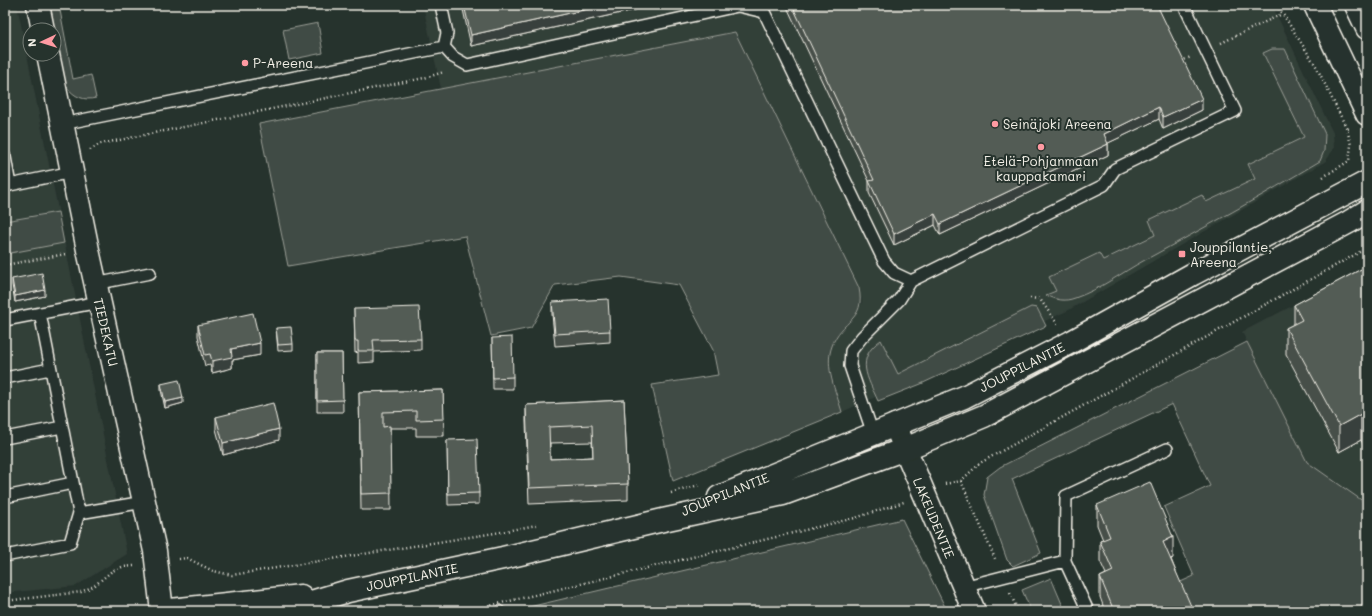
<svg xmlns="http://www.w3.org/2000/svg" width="1372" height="616" font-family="Mali,sans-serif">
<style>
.built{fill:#333f39}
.green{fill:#414b45;stroke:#9a9e96}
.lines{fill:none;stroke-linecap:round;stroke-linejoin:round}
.service-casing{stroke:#f4f1e8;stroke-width:14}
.minor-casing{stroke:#f4f1e8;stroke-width:25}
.tertiary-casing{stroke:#f4f1e8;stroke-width:25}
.secondary-casing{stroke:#f4f1e8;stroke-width:25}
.path{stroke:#f4f1e8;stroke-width:2.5;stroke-dasharray:1 3;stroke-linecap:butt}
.service{stroke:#26332d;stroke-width:11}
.minor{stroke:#26332d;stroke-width:22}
.tertiary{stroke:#26332d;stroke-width:22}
.secondary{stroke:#26332d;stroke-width:22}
.wall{fill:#474f49;stroke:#f4f1e8;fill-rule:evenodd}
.shaded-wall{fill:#39403c;stroke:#f4f1e8}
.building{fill:#525c55;stroke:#f4f1e8;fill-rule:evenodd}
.poi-dot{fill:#ff9aa2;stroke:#26332d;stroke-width:1.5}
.labels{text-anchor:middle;stroke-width:4;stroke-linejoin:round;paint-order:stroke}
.poi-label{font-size:13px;fill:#f4f1e8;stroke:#26332d;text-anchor:start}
.street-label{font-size:13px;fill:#f4f1e8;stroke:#26332d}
</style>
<rect width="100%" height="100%" fill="#26332d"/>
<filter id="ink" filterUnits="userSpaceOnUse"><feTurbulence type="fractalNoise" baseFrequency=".025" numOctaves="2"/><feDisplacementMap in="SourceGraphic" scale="8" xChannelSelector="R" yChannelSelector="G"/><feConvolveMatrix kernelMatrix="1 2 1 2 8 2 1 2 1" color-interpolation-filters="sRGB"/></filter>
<g filter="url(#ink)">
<path class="built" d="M5,5h12l110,549 -51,32 -71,7z
M423,5h849l61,128 1,15 -8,13 -259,150 -225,101 -13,-46 2,-20 8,-14 17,-18 6,-12 -3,-14 -124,-256 -294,57z
M1367,267v237l-60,-42 -65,-130z"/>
<path class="green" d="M49,5h10l14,74 18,-4 5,23c-12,3 -22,-1 -29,-11 -6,-7 -15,-69 -18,-82z
M318,23l5,30 -34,7 -6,-30z
M735,32l124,256c7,34 -18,31 -27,58 -8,21 4,45 10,66l-169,69 -21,-96 66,-10 -5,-25 -34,-65 -58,-8 -66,8 -24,43 -40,8 -26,-100 -177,30 -29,-142z
M1272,49h13l40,85 -1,17 -4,10c-58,35 -116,67 -175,99 -24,13 -44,29 -70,38 -11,4 -18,2 -29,-3l10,-4 -7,-14 50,-24 4,7 52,-25 -6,-15 53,-25 4,7 49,-23 -7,-15 56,-27 -41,-84z
M58,212l6,31 -59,11v-33z
M1031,307l6,1 9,18 -125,58 -43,17c-10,-23 -24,-42 3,-61l17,34z
M1247,342l60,120 60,42v92l-8,15h-171l-12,-27 18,-8 -30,-69 46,-21 -38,-82 -160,75 29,74 -28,13 -6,-6 -23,-65 3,-18 13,-10z
M902,519l45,92h-435z
M1051,578l14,33h-34l-9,-21z"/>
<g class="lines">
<g class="service-casing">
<path id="service" d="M444,47l9,10 14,8 271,-59 26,6 120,249 10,12 17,8 193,-96 11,-16 120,-58 -51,-106
M62,124l382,-77 3,-14 -6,-28
M5,157l5,28
M5,186l67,-14
M95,284l55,-11
M40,313l39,200
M5,320l94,-18
M5,378l45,-9
M873,434l-23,-68 1,-15 11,-14 37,-37 12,-19
M5,438l57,-11
M5,497l68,-14
M5,556l65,-13 9,-30 65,-11
M1065,561l23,50
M963,587l102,-26 1,-65 101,-47"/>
</g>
<g class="minor-casing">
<path id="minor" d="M38,5l5,25
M48,54l40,196 67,301 7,60"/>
</g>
<g class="tertiary-casing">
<path id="tertiary" d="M895,425l79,186"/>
</g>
<g class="secondary-casing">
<path id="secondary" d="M1315,5l52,109
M1356,5l11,23
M719,497l245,-100 107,-55 122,-68 174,-92
M161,611l140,-15
M281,611l67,-20 155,-33 160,-38 120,-26 122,-45 79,-33 365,-194 18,-11"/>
</g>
<path class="path" d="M1277,5l39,61 31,63
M1221,43l61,-29
M1181,61l10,-4
M90,150l10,-6 324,-66 20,-6
M1323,177l26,-16 2,-16 -4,-16 3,-1
M5,265l61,-11
M1030,298l10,1 18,26
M961,481l35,80
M945,484l16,-3 19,-18 387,-215
M671,493l28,-8
M179,559l8,-1 26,13 19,4 269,-43 35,-7
M1010,593l8,18
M5,601l76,-9 13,-6 18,-15 10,-4 12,-1
M468,611l387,-93 49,-16"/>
<use href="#service" class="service"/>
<use href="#minor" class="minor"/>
<use href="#tertiary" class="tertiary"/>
<use href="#secondary" class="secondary"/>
</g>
<path class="wall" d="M462,5h195l-186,41z
M786,5h371l45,105 -39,19 -4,-10 -51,24v12l-168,80 -5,-10 -41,20 -25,-52v-12z
M1367,266l-3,180 -3,-6 -22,12 -53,-98v-26l8,-4v-19z
M12,279l33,17 -30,6 -3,-17z
M552,302l58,29v11l-55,4 -3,-32z
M354,309l67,30v11l-47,2v10l-16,1v-11l-3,1z
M198,325l62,30 -28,5v8l-20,5 -2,-8 -5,1 -7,-30z
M276,328l17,16v6l-15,1z
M492,338l21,39v12h-20z
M317,353h25l1,59h-26z
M161,384l22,19 -18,5 -4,-18z
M443,390l1,46h-28v-8h-26l1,82h-30l-2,-118z
M624,400l4,84v16l-99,4 -3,-83v-16zM592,442l1,15 -43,2v-16z
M216,417l63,23 -56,15 -7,-26z
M447,440l32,53v11l-31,1z
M1097,505l76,53 -2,1 20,52h-86l-5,-14v-20l6,-3 -6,-13v-20l3,-1 -6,-15z"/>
<path class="shaded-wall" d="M606,5h51l-186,41v-11z
M1202,99v11l-39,19v-12z
M1159,107v12l-55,26v-11z
M1108,144v11l-168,80v-11z
M935,214v11l-41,20v-11z
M45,290v6l-30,6v-6z
M1367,334v26l-3,-24z
M260,343v12l-28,5v8l-20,5v-12l19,-12z
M183,398v5l-18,5v-6z
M1361,414v26l-22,12v-26z
M1367,418v27l-3,1v-26z
M279,429v11l-56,15v-12z
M1173,537v21l-10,4v-20z
M1191,606v5h-12z"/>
<path class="building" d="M464,5h142l-135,30z
M792,5h365l45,94 -39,18 -4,-10 -55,27 4,10 -168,80 -5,-10 -41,20 -25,-53 5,-1z
M1367,266v68l-3,2 3,6v76l-3,2 -3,-6 -22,12 -53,-98 16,-8 -8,-15z
M42,273l3,17 -30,6 -3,-17z
M608,299l2,32 -55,3 -3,-32z
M419,307l2,32 -48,1 1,11h-16v-10h-3l-1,-32z
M253,313l7,30 -29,6 1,8 -20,4 -2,-7 -5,1 -7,-30z
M291,327l2,17 -15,1 -2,-17z
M512,337l1,40 -20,1 -1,-40z
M317,353h25l1,47 -26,1z
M179,380l4,18 -18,4 -4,-18z
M443,390l1,29 -28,1v-9l-33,1v15l7,-1 1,67 -30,1 -2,-102z
M624,400l4,84 -99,4 -3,-83zM592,425l1,32 -43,2 -1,-32z
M273,403l6,26 -56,14 -7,-26z
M477,439l2,54 -31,1 -1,-54z
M1150,482l23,55 -10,5 28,64 -12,5h-65l-14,-34 13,-6 -13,-30 10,-4 -13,-32z
M499,604l11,7h-16z"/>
</g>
<g class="poi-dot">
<circle cx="245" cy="63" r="4"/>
<circle cx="995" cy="124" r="4"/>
<circle cx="1041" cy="147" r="4"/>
<rect x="1178" y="250" width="8" height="8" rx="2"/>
</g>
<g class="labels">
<g class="poi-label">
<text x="253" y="68">P-Areena</text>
<text x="1003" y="129">Seinäjoki Areena</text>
<text x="1041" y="166" text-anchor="middle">Etelä-Pohjanmaan<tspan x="1041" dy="15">kauppakamari</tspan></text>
<text x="1190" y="252">Jouppilantie,<tspan x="1190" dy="15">Areena</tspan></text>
</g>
<g class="street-label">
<text transform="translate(106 332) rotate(77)" y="5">TIEDEKATU</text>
<text transform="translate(1022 367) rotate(-27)" y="5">JOUPPILANTIE</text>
<text transform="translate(725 494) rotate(-22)" y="5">JOUPPILANTIE</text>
<text transform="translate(934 518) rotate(67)" y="5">LAKEUDENTIE</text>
<text transform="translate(412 577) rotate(-12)" y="5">JOUPPILANTIE</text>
</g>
</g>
<rect width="1372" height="616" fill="none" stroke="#26332d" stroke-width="20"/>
<rect x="10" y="10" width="1352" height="596" fill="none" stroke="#f4f1e8" stroke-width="1.5" filter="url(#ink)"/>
<g transform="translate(42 42) rotate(266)"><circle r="19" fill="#26332d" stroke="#787f78"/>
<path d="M0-3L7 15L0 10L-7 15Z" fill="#ff9aa2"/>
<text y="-6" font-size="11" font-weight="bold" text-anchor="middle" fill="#f4f1e8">N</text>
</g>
</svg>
